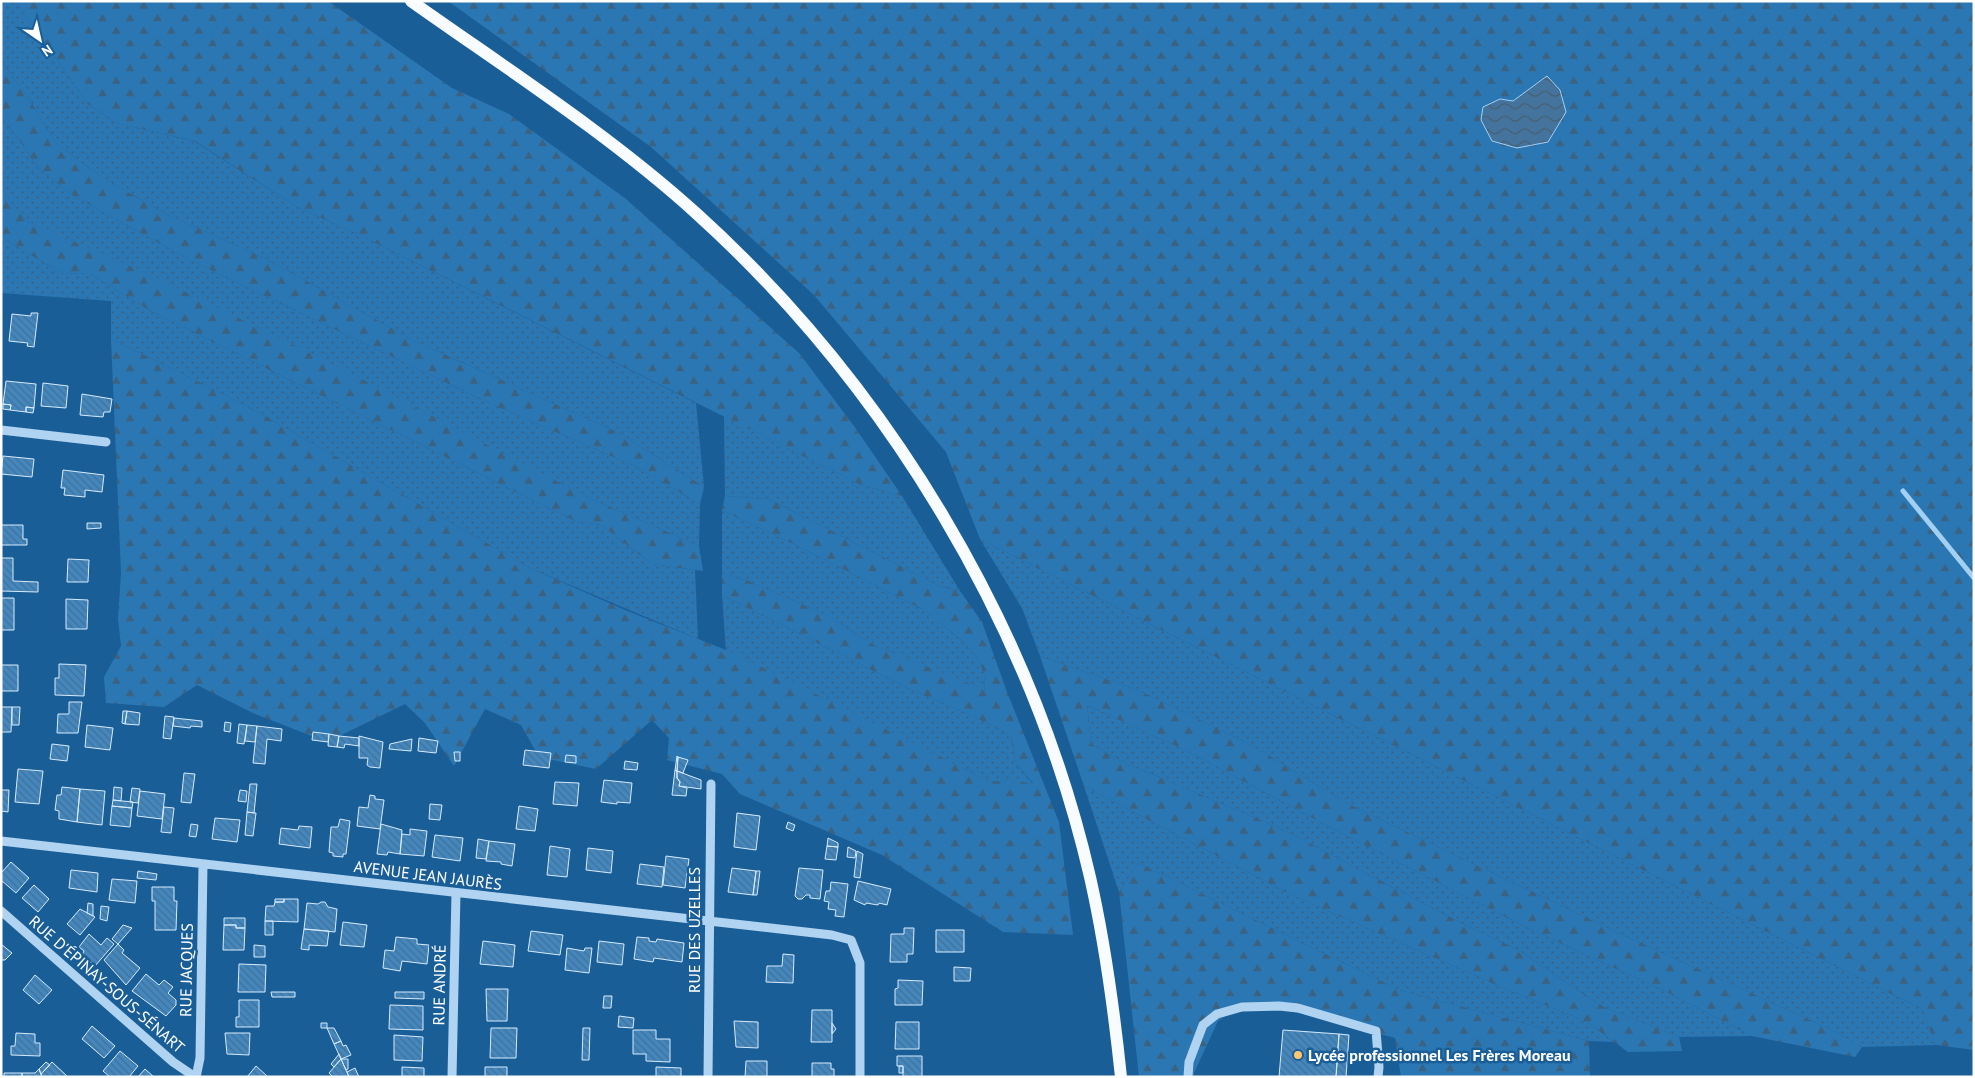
<svg xmlns="http://www.w3.org/2000/svg" width="1975" height="1078" font-family="'PT Sans',sans-serif">
<style>
.grass{fill:url(#grass-dots)}
.forest{fill:url(#forest-firs)}
.water{fill:url(#water-waves);stroke:#a2d0f3}
.lines{fill:none;stroke-linecap:round;stroke-linejoin:round}
.stream{stroke:#a2d0f3;stroke-width:5}
.building{fill:url(#building-back-hatch);stroke:#d6ebfb}
.minor{stroke:#afd3f1;stroke-width:9}
.major{stroke:#f8fcff;stroke-width:12}
.poi-dot{fill:#ffc66e;stroke:#1a5e98;stroke-width:2}
.labels{text-anchor:middle;stroke-width:5;stroke-linejoin:round;paint-order:stroke}
.street-label{font-size:16px;fill:#fff;stroke:#1a5e98}
.poi-label{font-size:16px;font-weight:bold;fill:#fff;stroke:#1a5e98;text-anchor:start}
</style>
<defs>
<pattern id="grass-dots" width="8" height="8" patternUnits="userSpaceOnUse" patternTransform="scale(1.25)"><rect width="8" height="8" fill="#2a77b4"/><path d="M2 2h.1M6 6h.1" fill="none" stroke="#3b6280" stroke-width="1.8" stroke-linecap="round"/></pattern>
<pattern id="forest-firs" width="22" height="20" patternUnits="userSpaceOnUse" patternTransform="scale(1.25)"><rect width="22" height="20" fill="#2a77b4"/><path d="M5 1l3.5 6h-7zM16 11l3.5 6h-7z" fill="#3b6280"/></pattern>
<pattern id="water-waves" width="16" height="10" patternUnits="userSpaceOnUse" patternTransform="scale(1.25)"><rect width="16" height="10" fill="#44749d"/><path d="M0 5q4-4 8 0t8 0" fill="none" stroke="#485e70"/></pattern>
<pattern id="building-back-hatch" width="6" height="6" patternUnits="userSpaceOnUse" patternTransform="scale(1.25)"><rect width="6" height="6" fill="#4387bf"/><path d="M-1 5l2 2M0 0l6 6M5-1l2 2" fill="none" stroke="#476f91"/></pattern>
</defs>
<rect width="100%" height="100%" fill="#1a5e98"/>
<path class="grass" d="M1,1h14l73,103 28,19 78,18 103,66 61,27 338,169 8,84 -85,-54 -205,-92 -146,-81 -104,-47 -66,-38 -42,-32 -29,-47 -26,-35z
M1,117l20,25 17,26 36,28 116,64 299,143 146,63 65,38 -1,42 -114,-50 -560,-276 -24,-32z
M1,233l5,7 56,33 28,1 61,37 402,199 23,11 25,4 51,39 43,6 3,69 -168,-71 -283,-162 -136,-67v-38l-110,-8z
M724,416l137,69 41,11 58,95 -21,-5 -170,-87 -44,-3z
M722,510l82,39 120,61 41,33 14,17 5,14 1,17 -114,-47 -44,-29 -79,-34 -26,-8z
M980,539l942,470 14,36 -74,2 -26,-15 -222,-101 -264,-126 -99,-60 -109,-53 -102,-36 -18,-48z
M722,595l190,95 63,27 36,19 5,28 17,20 -44,-3 -263,-130z
M1087,705l96,44 162,86 183,93 139,64 85,44 -73,1 -76,-30 -85,-57 -63,-30 -169,-89 -165,-70 -30,-17z
M1084,786l210,110 203,89 90,37 27,20 -25,-1 -190,-51 -261,-127 -19,29z"/>
<path class="forest" d="M15,1h313l124,87 57,26 117,85 173,154 55,73 48,70 -41,-11 -503,-251 -61,-27 -102,-66 -79,-18 -28,-19z
M448,1h1526v1049l-38,-5 -14,-36 -942,-470 -34,-87 -132,-157 -163,-148z
M1,61l26,35 29,47 42,32 66,38 104,47 146,81 205,92 85,54 -4,17 -65,-38 -146,-63 -299,-143 -116,-64 -36,-28 -17,-26 -20,-25z
M1,188l24,32 126,55 201,99 233,122 114,50 4,25 -51,-7 -51,-39 -25,-4 -23,-11 -402,-199 -61,-37 -28,-1 -56,-33 -5,-7z
M111,339l136,67 283,162 95,42 111,44 253,127 44,2 -17,-19 -5,-28 -36,-19 -63,-27 -190,-95v-22l26,8 79,34 44,29 114,46 -1,-16 -5,-14 -14,-17 -41,-33 -120,-61 -82,-39 3,-14 44,3 170,87 21,5 22,31 25,70 52,130 14,113 -70,-3 -121,-77 -142,-61 -18,-20 -55,-14 2,-22 -17,-18 -56,49 -57,-12 -18,-32 -36,-16 -31,57 -29,-43 -20,-19 -78,38 -74,-29 -56,-28 -33,22 -58,-4 -2,-26 17,-31 -3,-27 3,-46z
M1040,656l102,36 109,53 99,60 264,126 222,101 26,15 -7,10 -103,-21 -85,-44 -139,-64 -183,-93 -162,-86 -96,-44 4,39 30,17 165,70 169,89 63,30 85,57 76,30 3,14 -54,1 -41,-30 -90,-37 -203,-89 -210,-110z
M1138,863l261,127 190,51 1,36h-189l-6,-39 -92,-24 -58,-11 -27,18 -24,52v4h-55l-20,-185z"/>
<path class="water" d="M1547,76l13,14 6,22 -18,30 -31,6 -25,-7 -11,-21 2,-13 17,-8 13,2z"/>
<g class="lines">
<path class="stream" d="M1903,491l71,87"/>
</g>
<path class="building" d="M31,313h7l-4,34 -7,-1 1,-3 -19,-2 3,-27 19,2z
M6,381l30,3 -2,24 -8,-1v5l-16,-2 1,-5 -8,-1z
M43,383l25,3 -2,22 -25,-2z
M82,394l30,5 -2,13h-6l-1,5 -23,-2z
M3,404l8,1 -1,5 -7,-1z
M26,407l8,1 -1,5 -7,-1z
M3,456l31,3 -2,18 -31,-3z
M63,470l41,5 -2,17 -17,-2v7l-21,-2 1,-7h-4z
M87,523h14v5l-14,1z
M1,525h22v14h4v6h-26z
M1,558h12v23l25,1v10l-37,-1z
M68,559l21,1 -1,22h-21z
M1,598h13v32h-13z
M66,599l22,1 -1,29h-21z
M59,664l27,1 -2,31 -29,-1v-17h4z
M1,665h17v26h-17z
M69,702h13l-4,31h-21l1,-19h11z
M1,707h11l-1,25h-10z
M12,707h8l-1,18h-7z
M123,711h4l-2,13 -3,-1z
M127,711l13,2 -1,12 -14,-1z
M165,716l9,1 -3,22 -8,-1z
M174,718l28,3v6l-11,-1 -1,2 -17,-2z
M225,722l6,1 -1,9 -6,-1z
M239,724l8,1 -3,19 -7,-1z
M87,725l26,3 -3,22 -25,-3z
M247,725l10,1 -2,16 -10,-1z
M257,726l25,3 -1,12 -14,-2 -2,25 -12,-1z
M313,732l16,2 -1,8 -16,-2z
M329,734l10,2 -2,11 -9,-1z
M339,736l20,2v8l-14,-2 -1,4 -7,-1z
M359,736l24,6 -3,26 -10,-1 -3,-2 1,-7h-9z
M419,738l19,3 -2,12 -18,-2z
M412,739l-1,12 -22,-2 1,-5z
M52,744l17,2 -2,15 -17,-2z
M525,750l26,3 -2,15 -26,-3z
M454,752h6v9h-5z
M566,755l10,1v7l-11,-1z
M677,756l1,1 -1,14 -2,-1z
M678,757l10,3 -5,13 -6,-2z
M625,761l13,2 -1,7 -13,-1z
M18,769l25,2 -4,33 -24,-2z
M675,770l2,1v7l3,4 -1,4 8,2 -1,8 -14,-1z
M677,771l24,9v9l-22,-3 1,-4 -3,-4z
M184,773l11,1 -4,29 -10,-1z
M604,780l28,3 -2,20 -13,-1v2l-16,-2z
M555,782l24,1 -2,23 -24,-2z
M250,784h7l-3,29 -7,-1z
M62,787l18,2 -3,33 -18,-3v-8l-4,-1 2,-15h4z
M114,787l8,1 -1,13 -8,-1z
M132,788l8,1 -2,14 -8,-1z
M80,789l25,2 -3,34 -25,-3z
M1,790h8l-1,22 -7,-1z
M240,790l7,1 -1,11 -8,-1z
M140,791l25,3 -3,25 -25,-3z
M370,795l5,1v3l9,1 -4,29 -23,-3 2,-19 9,1z
M113,800l20,2 -1,6 -20,-2z
M430,804l12,1 -2,15 -11,-1z
M112,806l20,2 -2,19 -20,-2z
M519,806l19,3 -3,22 -19,-2z
M164,807l10,1 -3,25 -10,-1z
M247,812l9,1 -3,23 -8,-1z
M737,813l23,3 -4,34 -22,-3z
M215,818l25,2 -3,22 -25,-3z
M340,819l10,2 -4,33h-3v3l-10,-1v-3l-4,-1 2,-25h7z
M788,822l7,3 -2,6 -7,-3z
M191,824l7,1 -2,12 -7,-1z
M381,824l21,6 -2,24 -12,-2 -1,3 -10,-1z
M299,826l13,1 -2,21 -31,-4 2,-16 17,2z
M410,829l17,2 -3,25 -24,-2 2,-20 8,1z
M435,835l28,3 -3,23 -28,-4z
M828,838l10,5v4l-11,-1z
M478,839l11,2 -3,18 -10,-1z
M489,841l26,3 -3,22 -11,-2v-2l-15,-1z
M550,846l20,3 -3,28 -20,-2z
M827,846l11,1 -2,13 -11,-1z
M848,847l8,4 -1,7 -8,-1z
M588,848l25,3 -2,22 -25,-3z
M857,851l6,3 -3,24 -6,-1z
M666,856l23,3 -4,29 -22,-3z
M11,862l18,16 -13,15 -15,-13v-7z
M640,864l24,3 -2,20 -25,-3z
M732,868l24,3 -3,24 -25,-3z
M799,868l24,2 -3,29 -10,-1v-3h-4l-4,4h-4l-3,-3z
M71,870l27,3 -1,19 -28,-4z
M138,871l19,3 -1,6 -19,-2z
M756,871h4l-3,24h-4z
M112,879l25,2 -2,22 -26,-3z
M858,881l33,8 -4,16 -8,-2 -1,2 -12,-2 -1,2 -11,-5z
M831,882l17,2 -4,33 -9,-1 1,-6 -8,-1 1,-7 -5,-1 2,-10h4z
M34,885l15,14 -11,13 -16,-14z
M152,887h22v14h3l-1,29h-21v-29h-3z
M275,899h9v3h-9z
M284,899h14v23l-33,-1 1,-15h8l1,-4h9z
M321,902h4l3,5 9,2 -2,23 -31,-3 3,-26 11,1z
M88,903l5,1v12l-6,-3z
M101,906l8,1 -2,14 -7,-2z
M80,909l15,8 -15,18 -13,-11z
M224,918h21v10h-9v-3h-12z
M265,921h8v14h-8z
M343,922l24,3 -3,22 -24,-2z
M123,925l9,3 -14,16 -6,-5z
M224,925h12v3h9l-1,22h-21z
M904,928h10l-1,26h-6v8h-17l1,-28h13z
M304,929l25,2 -2,15 -18,-1v5l-8,-1z
M936,930h28v22h-28z
M531,931l32,4 -3,20 -32,-4z
M89,934l12,11 6,-7 7,6 -19,22 -13,-11 2,-4 -5,-4z
M396,937l21,2v5l12,1 -2,19 -25,-3 -2,10 -17,-3 2,-18 9,1z
M637,937l12,1v3l7,1 1,-3 27,4 -2,19 -28,-4 -1,4 -19,-3z
M483,941l32,4 -2,22 -33,-3z
M599,941l25,3 -2,21 -25,-3z
M1,944l11,9 -7,7h-4z
M118,944l6,6 -2,3 18,15 -14,17 -22,-25z
M254,945l11,1v11h-11z
M567,948l17,3 1,-3h7l-3,25 -24,-3z
M783,954l11,1 -1,28 -27,-1 1,-16h15z
M239,964l27,1 -1,27h-27z
M954,967l17,1 -1,13h-16z
M146,974l13,11 5,-5 9,7 -5,6 8,7v5l-10,11 -34,-25z
M35,975l17,15 -13,14 -16,-14z
M898,980l25,1 -1,24h-27v-16l3,-1z
M486,989h22l-1,32h-20z
M271,992h24v5h-23z
M395,992h29v7l-29,-1z
M604,996h8l-1,12h-8z
M239,1000h20v27h-23v-10h3z
M390,1005l33,1v24l-34,-1z
M812,1010h20v32h-21z
M619,1016l15,2 -1,10 -15,-1z
M734,1021l24,1v26l-22,-1z
M896,1022h23v27h-24z
M321,1023h6v5h-6z
M832,1023l4,6 -4,5z
M92,1026l23,20 -11,12 -22,-19z
M327,1028h7l7,13 -7,3z
M491,1028h26l-1,30h-26z
M583,1028h7l-1,32h-7z
M633,1030h23v9h14v23l-24,-1v-7h-13z
M1283,1030l56,4 -3,43h-57z
M16,1033l19,1v9h5v13l-29,-1v-9h4z
M225,1033h25l-1,22 -22,-1z
M1339,1034l10,1 -3,42h-10z
M394,1035l29,2 -1,24 -28,-1z
M341,1041l2,5 3,-1 5,10 -10,4 -7,-15z
M120,1051l18,15 -9,11h-19l-7,-6z
M339,1054l2,5 -7,8 -3,-3z
M897,1056h25v21h-19v-11h-6z
M341,1059h7v10l-2,1z
M341,1059l5,11 3,7h-16l-4,-4z
M746,1061h21v16h-22z
M46,1062l4,3 -9,9 -2,-5z
M52,1062l16,15h-26l-1,-3z
M812,1063h19v6h3v8h-22z
M256,1066l12,11h-21z
M899,1066h4v7h-4z
M402,1067l22,1v9h-22z
M485,1067h22v10h-22z
M656,1067l25,1v9h-25z
M355,1068l4,9h-10l-2,-5z
M39,1069l3,8h-20v-4h13z
M145,1069l9,8h-16z
M4,1073h18v4h-18z"/>
<g class="lines">
<path class="minor" d="M1,430l105,12
M1,841l831,94 19,5 9,23v114
M1,911l172,151 22,15
M196,1077l4,-19 3,-194
M452,1077l4,-184
M708,1077l3,-293
M1188,1077l1,-15 14,-37 14,-11 25,-7 37,-1 19,2 78,23 3,36 -1,10"/>
<path class="major" d="M411,1c96,68 199,134 286,213 191,173 335,412 393,663 15,66 24,133 31,200"/>
</g>
<circle class="poi-dot" cx="1298" cy="1055" r="5"/>
<g class="labels">
<g class="street-label">
<text transform="translate(428 875) rotate(7)" y="6">AVENUE JEAN JAURÈS</text>
<text transform="translate(694 930) rotate(-90)" y="6">RUE DES UZELLES</text>
<text transform="translate(186 970) rotate(-89)" y="6">RUE JACQUES</text>
<text transform="translate(107 984) rotate(41)" y="6">RUE D'ÉPINAY-SOUS-SÉNART</text>
<text transform="translate(439 985) rotate(-89)" y="6">RUE ANDRÉ</text>
</g>
<g class="poi-label">
<text x="1308" y="1061">Lycée professionnel Les Frères Moreau</text>
</g>
</g>
<rect width="1975" height="1078" fill="none" stroke="#ffffff" stroke-width="5"/>
<g transform="translate(40 40) rotate(146)" stroke="#1a5e98" stroke-width="4" paint-order="stroke">
<path d="M0-4L9 19L0 12L-9 19Z" fill="#ffffff"/>
<text y="-8" font-size="14" font-weight="bold" text-anchor="middle" fill="#ffffff">N</text>
</g>
</svg>
